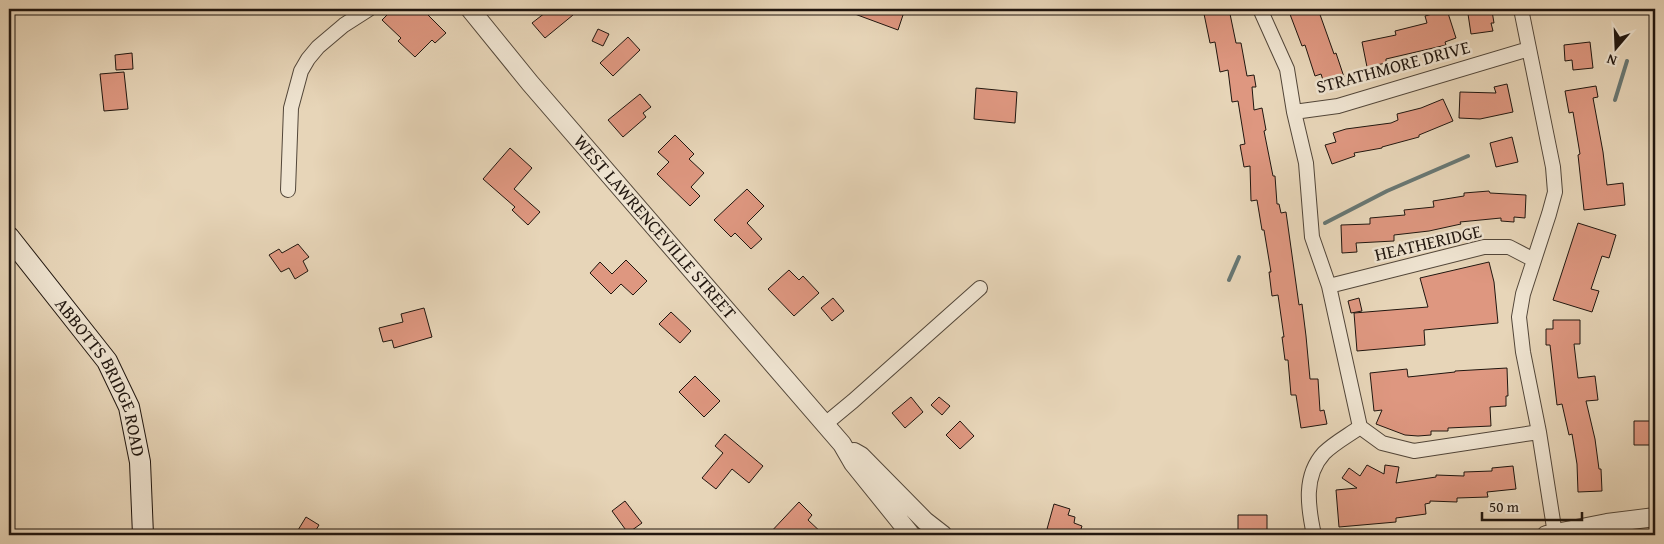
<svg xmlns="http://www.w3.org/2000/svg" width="1664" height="544" font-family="'Gentium Book Plus',serif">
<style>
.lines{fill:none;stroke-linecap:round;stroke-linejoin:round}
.stream{stroke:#687773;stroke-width:4}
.building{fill:#de9780;stroke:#20160f}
.service-casing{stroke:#524639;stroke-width:9}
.minor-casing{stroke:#524639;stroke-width:16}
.tertiary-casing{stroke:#524639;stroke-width:20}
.secondary-casing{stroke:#20160f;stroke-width:22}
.service{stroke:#efe4d1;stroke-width:7}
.minor{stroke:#efe4d1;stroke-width:14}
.tertiary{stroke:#efe4d1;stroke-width:18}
.secondary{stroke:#efe4d1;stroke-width:20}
.labels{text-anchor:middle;stroke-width:5;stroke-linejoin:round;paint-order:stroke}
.street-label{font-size:18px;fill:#20160f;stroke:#efe4d1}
</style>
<rect width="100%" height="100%" fill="#e7d5b8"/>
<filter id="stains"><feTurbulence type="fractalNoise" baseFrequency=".004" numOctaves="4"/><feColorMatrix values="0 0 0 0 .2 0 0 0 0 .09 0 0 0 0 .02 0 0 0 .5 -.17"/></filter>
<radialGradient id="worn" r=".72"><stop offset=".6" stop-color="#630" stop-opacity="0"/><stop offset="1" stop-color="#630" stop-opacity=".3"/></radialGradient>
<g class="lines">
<path class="stream" d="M1615,100l12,-39
M1325,223l62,-32 81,-35
M1229,280l10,-23"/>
</g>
<path class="building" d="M393,9h29l24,24 -11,10 -3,-3 -17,17 -17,-16 3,-3 -19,-18z
M550,9h18l5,6 -28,23 -13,-15z
M845,9h60l-7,21 -54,-20z
M1203,9h26l7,34h5l6,33 7,-1 2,12h-4l2,23 8,-2 4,22 -2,1 9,45h2l2,28h2l2,9 5,-1 13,93 3,-1 4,32 4,43h8l2,32 4,-1 3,14 -26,4 -5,-33h-5l-3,-35h-3l-3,-23h2l-6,-42 -6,1 -3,-24h2l-7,-42h-2l-5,-30 -6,1 -1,-35 -6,1 -4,-22 5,-1 -7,-43 -6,1 -4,-32 -8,2 -5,-30 -5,1z
M1288,9h30l16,45 2,-1 8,24 -20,6 -3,-9 -6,2 -10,-31 -3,1z
M1447,10l9,28 -11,4 1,3 -60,14v4l-19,4 -5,-25 34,-7 -1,-4 32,-8 -2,-7z
M1492,11l2,12h-3l2,8 -22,3 -3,-20z
M598,29l11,5 -6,12 -11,-5z
M628,37l12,13 -27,26 -13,-13z
M1590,42l3,26 -20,2 -1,-10 -7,1 -1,-16z
M132,53l1,16 -17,1 -1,-15z
M124,72l4,37 -24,2 -4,-37z
M1507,84l6,28 -33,7 -21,-1 1,-26 36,1 -2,-6z
M1596,86l2,11 -5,1 10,54 4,33 16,-2 2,22 -41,5 -6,-55 2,-1 -7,-42 -4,1 -4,-22z
M976,88l41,4 -2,31 -41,-4z
M640,94l11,13 -8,6 3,4 -23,20 -15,-17z
M1443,99l10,22 -34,14v2l-37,10v1l-28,5 1,3 -23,8 -7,-19 11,-3 -3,-9 13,-4 45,-6 7,-3 -1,-6 24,-6z
M675,135l19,19 -5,5 15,14 -13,14 9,9 -10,10 -33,-32 12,-12 -11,-10z
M1512,137l6,25 -22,5 -6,-24z
M510,148l22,20 -18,21 26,23 -12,13 -16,-15 3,-3 -32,-28z
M747,189l17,17 -17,17 15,16 -11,10 -16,-16 -4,4 -17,-17z
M1489,191l1,2 36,2 -1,23 -11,-1v5l-13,-1v-3l-41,4 1,2 -32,7 -35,4v6l-38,2 1,9 -15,1 -1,-28 29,-1v-6l35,-3 -1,-5 30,-3 -1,-6 31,-5v-3z
M1578,223l38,12 -7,23 -7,-2 -11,33 8,2 -7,21 -39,-12z
M298,244l11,13 -6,4 5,10 -13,8 -6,-11 -8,4 -12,-17 10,-6 3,4z
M626,260l21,21 -14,14 -12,-11 -10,10 -21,-21 10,-11 12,12z
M1489,262l5,20 4,41 -74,7 1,15 -68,6 -3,-38 74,-6 -8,-29z
M789,270l10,10 4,-4 16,17 -25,23 -26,-27z
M833,298l11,13 -12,10 -11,-13z
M1359,298l3,13 -11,2 -3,-12z
M424,308l8,29 -38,11 -2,-8 -9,2 -4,-14 24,-6 -2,-8z
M671,312l20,19 -11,12 -21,-19z
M1553,320h27v24h-6l4,34 17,-2 3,24 -12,1 9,38 4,30h2l1,22 -24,1 -1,-28 -5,-30 -3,1 -7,-31 -5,1 -7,-60h-4v-16h7z
M1507,368l1,28h-2v10l-16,1 1,19 -43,2v3h-17v4l-13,1 -13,-1 -29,-11 6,-14 -8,1 -4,-38 37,-4 1,8 47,-5v-1z
M695,376l25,25 -16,16 -25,-25z
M911,397l12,15 -18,16 -13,-15z
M939,397l11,9 -8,9 -11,-10z
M960,421l14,15 -14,13 -14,-14z
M1634,421h21v24h-21z
M725,434l38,32 -14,17 -17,-14 -16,20 -14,-11 21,-25 -8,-7z
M1367,465l17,9 1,-9 14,2 -3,16 40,-6v-2l28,1v-4l28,-1v-3l21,-2 3,23 -29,3 1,5 -31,1v4l-27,-1v2l-5,1 1,10 -30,4v4l-57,5 -3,-37 21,-2 -15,-10 7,-10 11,8z
M625,501l17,22 -14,10 -16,-22z
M799,502l13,13 -4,5 16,15h-56z
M1054,504l16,5 -2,6 7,2 -1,6 8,3 -3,9h-10l-22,-6z
M1238,515h29v20h-29z
M306,517l13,8 -6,10h-18z"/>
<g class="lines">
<g class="service-casing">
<path id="service" d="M1619,535l-1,-4 4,-8"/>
</g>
<g class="minor-casing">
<path id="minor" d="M1260,9l27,60 7,43 12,51 6,74 17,49 31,141 22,16 32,8 125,-19
M1521,9l32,158 2,25 -6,22 -26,80 -4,23 4,35 16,80 16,102
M1294,112l44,-6 191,-57
M288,190l3,-82 10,-37 7,-12 10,-12 26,-22 25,-16
M1329,286l155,-39h25l25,13
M824,425l29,-24 127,-113
M1314,535c-6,-28 -11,-59 10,-82 10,-10 25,-18 36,-26"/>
</g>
<g class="tertiary-casing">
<path id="tertiary" d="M470,9l60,74 312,361 11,19 58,72
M854,452l7,4 64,65 18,14
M1546,535l61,-12 48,-6"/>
</g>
<g class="secondary-casing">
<g id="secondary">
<path id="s1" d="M9,237l98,124 22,46 11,55 3,73"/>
</g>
</g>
<use href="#service" class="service"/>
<use href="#minor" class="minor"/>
<use href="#tertiary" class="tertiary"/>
<use href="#secondary" class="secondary"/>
</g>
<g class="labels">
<g class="street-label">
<text transform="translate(1393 67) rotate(-15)" y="6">STRATHMORE DRIVE</text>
<text transform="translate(655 227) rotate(49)" y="6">WEST LAWRENCEVILLE STREET</text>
<text transform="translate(1428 243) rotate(-13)" y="6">HEATHERIDGE</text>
<text dy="6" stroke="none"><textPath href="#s1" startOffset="170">ABBOTTS BRIDGE ROAD</textPath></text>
</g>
</g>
<rect width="1664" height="544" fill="none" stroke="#e7d5b8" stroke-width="30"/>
<rect x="10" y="10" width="1644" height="524" fill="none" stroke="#20160f" stroke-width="2.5"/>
<rect x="15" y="15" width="1634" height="514" fill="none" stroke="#20160f"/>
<g transform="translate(1616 48) rotate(199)" stroke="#efe4d1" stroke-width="4" paint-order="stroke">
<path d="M0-4L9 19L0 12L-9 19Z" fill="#20160f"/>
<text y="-8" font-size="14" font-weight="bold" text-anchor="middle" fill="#20160f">N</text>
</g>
<path d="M1482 512v8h100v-8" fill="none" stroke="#20160f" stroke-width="2.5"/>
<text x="1489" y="512" font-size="15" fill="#20160f" stroke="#efe4d1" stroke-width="4" paint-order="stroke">50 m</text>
<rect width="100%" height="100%" filter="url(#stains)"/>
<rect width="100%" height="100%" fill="url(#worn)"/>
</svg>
